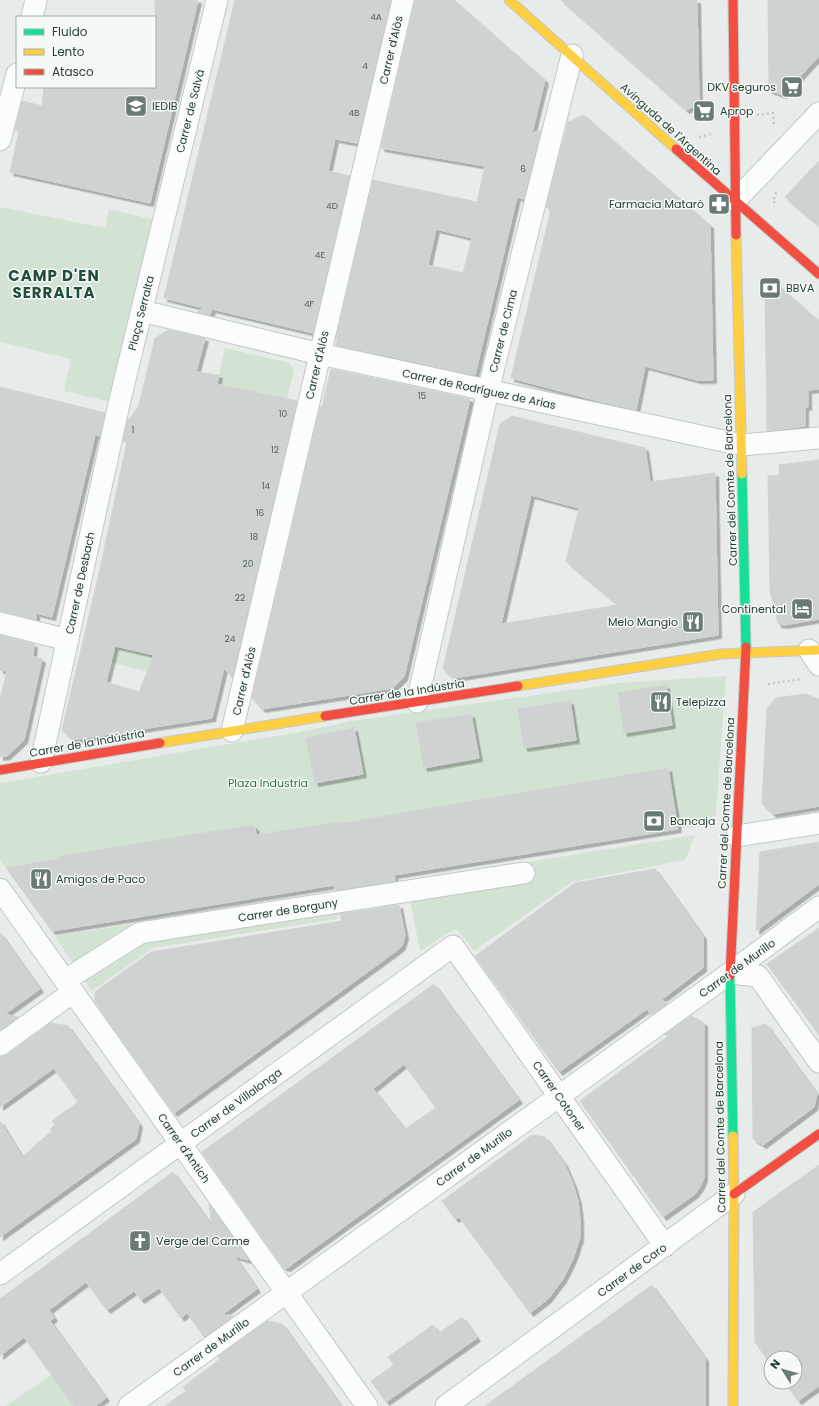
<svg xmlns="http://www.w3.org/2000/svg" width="819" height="1406" font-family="Poppins,sans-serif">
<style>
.green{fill:#d2e3d4;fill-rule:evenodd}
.building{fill:#ced2d0;stroke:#d0d4d2;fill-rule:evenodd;filter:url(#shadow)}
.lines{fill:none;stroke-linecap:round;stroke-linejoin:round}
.street-casing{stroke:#c4c8c6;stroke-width:23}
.fast-casing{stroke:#c3c9c6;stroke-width:11}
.slow-casing{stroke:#c3c9c6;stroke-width:11}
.jam-casing{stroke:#c3c9c6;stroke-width:11}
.path{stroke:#c2cbc6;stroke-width:2.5;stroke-dasharray:2 3;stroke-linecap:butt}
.street{stroke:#fbfcfc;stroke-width:21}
.fast{stroke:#16e098;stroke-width:9}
.slow{stroke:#ffcf43;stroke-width:9}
.jam{stroke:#f24e42;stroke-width:9}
.labels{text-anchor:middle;stroke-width:3;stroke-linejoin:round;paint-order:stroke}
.number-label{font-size:9px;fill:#50645b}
.street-label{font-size:11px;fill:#253e33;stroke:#f5faf7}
.poi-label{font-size:11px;fill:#253e33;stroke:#f5faf7;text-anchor:start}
.park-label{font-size:11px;fill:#327240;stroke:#f5faf7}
.district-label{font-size:15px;font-weight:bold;letter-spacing:1px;fill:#224f3c;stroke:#f5faf7}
</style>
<defs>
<filter id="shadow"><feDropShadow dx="3.5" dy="3.5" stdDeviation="0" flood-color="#0004"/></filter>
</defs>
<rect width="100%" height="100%" fill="#e7ebe9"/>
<path class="green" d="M0,207l105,21 4,-19 54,13 -44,182 -55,-13 7,-32 -71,-17z
M225,348l64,15 5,7 -7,29 -70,-16z
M84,639l69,16 -4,17 -69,-17z
M726,676l-10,138 -9,11 -29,4 -11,-61 -119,20 -1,8 -2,-7 -206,35 -1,-2 -79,13 -2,2 -2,-10h-2v-2l-247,43 -6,-8v-77l295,-50 57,-12 268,-38zM665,685l7,40 -47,8 -7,-40zM570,701l6,39 -52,8 -6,-39zM471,714l8,44 -55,10 -8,-45zM354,728l9,46 -48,9 -9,-45z
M695,835l-10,25 -113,22 -98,69 -18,-23 -36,23 -11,-57 -70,18 -2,7 -184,29 -61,43 -37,-55 352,-54z
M51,1375l23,31h-68z"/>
<path class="building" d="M155,0h43l-48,203 -140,-31 9,-41h-4l7,-30 20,5 2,-19h111z
M235,0h156l-34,143 -22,-4 -7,32 22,5 -37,157 -101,-24 -2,6 -13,-3 7,-4 -40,-10z
M415,0h39l91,80 -13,53 9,-3 -17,69 -7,-2 -42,178 -139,-30 2,-6h-2l37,-159 104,22 8,-36 -104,-18zM436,229l36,9 -9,35 -35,-8z
M561,0h136l2,104 -13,6z
M768,0h51v56l-36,39 -14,-5z
M584,115l126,110 3,155h-16l-52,-14 -9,44 -30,-7 -95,-25 40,-169 -5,-2 22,-85z
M819,161v65l-34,-29z
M778,285l41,36v68l-11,1v17h-3v19l-38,5 -2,-141z
M168,330l37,8 -9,34 23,3 -2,9 80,17 -65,276 -8,-9 -12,50 -140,22 -10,-10 38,-161 27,-127 -4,-1 5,-23 2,1 9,-14 16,-67zM115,646l39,9 -15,37 -33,-10z
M331,369l139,30 -66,278 -11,11 -131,21 -10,-11 68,-291h2z
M0,387l105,26 -5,23 -5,-1 -43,182 -16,-4v7l-36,-9z
M512,416l133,32 5,34 65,-9 3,162 -264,43 -11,-9 57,-245zM531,495l48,13 -13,53 52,44 -117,19z
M819,460v159l-35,6 -6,-1 -8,-34 -2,-114 12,-1 -1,-10z
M0,635l34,9 -1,12 9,3 -18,81 -17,16 -7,1v-58l7,-28 -7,-1z
M666,685l6,40 -48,8 -6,-40z
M805,694l14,5v107l-46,8 -11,-10 5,-96 9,-10z
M570,701l6,39 -52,8 -6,-39z
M471,714l8,44 -55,10 -8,-45z
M354,728l9,46 -48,9 -9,-45z
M668,768l10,61 -284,46 1,6 -60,9 -1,-5 -282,46 -46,-63 52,-9 -1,-2 196,-32v2h2l1,8 82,-13 1,2z
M819,842v42l-63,47 4,-79z
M655,869l48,67v32l-42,32 7,3 -17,12 -4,-6 -88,63 -84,-116 100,-73z
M399,905l6,31 -3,10 -3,3 -225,164 -79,-111v-10l56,-40 191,-31 -2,-7z
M819,928v107l-52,-71z
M0,933l40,56 -35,25 13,3 -18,13z
M434,984l85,116 -232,168 -4,-1 -81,-115zM404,1064l32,44 -31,21 -32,-40z
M691,1016l13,7v155l-4,9 -5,7 -32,23 -83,-116 87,-64 -2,-3z
M51,1023l17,3 71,98 -3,15 -136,98v-116l22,36 30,-26 -2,-2 5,-4 -3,-4 26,-19 -24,-34 -54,39v-50l7,-2z
M766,1024l51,70 -3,13 -51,38 -10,-6 -1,-111z
M532,1135l13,2 19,26 9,21 5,17 2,17v20l-7,21 -10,20 -15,20 -18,14 -71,-96 -4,2 -13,-18z
M819,1165v221l-21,15 -14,-19h11v-24h-24v7l-16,-23 -2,-130z
M173,1172l39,54 -3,-22 39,56 -14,-4 23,33 -34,25 10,2 -29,21 -17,-24 -6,5 -22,-30 -18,12 -7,-9 -27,19 -21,-28 -37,28 5,8 -4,3 56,77 -11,8h-21l-50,-69 -24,19v-57z
M652,1285l53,73v48h-220z
M462,1317l15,21 -91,64 -15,-21 23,-16 -6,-8 45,-32 6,8z
M267,1321l15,3 59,82h-176l21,-15 -3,-4 37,-28 -2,-3z"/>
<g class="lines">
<g class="street-casing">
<path id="street" d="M32,17l4,-17
M0,140l17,-66
M735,201l84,-88
M142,311l178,43 422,91 77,-7
M0,623l68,17
M809,650l10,15
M417,702l71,-311 84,-336
M232,731l171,-731
M41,762l78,-358 98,-404
M737,836l82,-13
M0,889l367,517
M730,973l28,3 61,86
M66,982l4,-5 70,-44 384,-60
M0,1045l73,-53
M0,1274l453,-328 212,300
M129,1406l601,-433 89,-66
M446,1406l288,-212"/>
</g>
<g class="fast-casing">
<path id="fast" d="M742,474l4,173
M730,976l3,160"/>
</g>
<g class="slow-casing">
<path id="slow" d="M509,0l167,149
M736,235l6,239
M518,686l203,-32 98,-4
M160,743l165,-27
M733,1136l1,58 -1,212"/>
</g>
<g class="jam-casing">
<path id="jam" d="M733,0l3,235
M676,149l143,125
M325,716l193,-30
M0,770l160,-27
M730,976l16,-329
M734,1194l85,-60"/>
</g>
<path class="path" d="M757,115l16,-2 1,14
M699,137l12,-3
M775,203l-2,-2 4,-10
M768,684l33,-5"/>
<use href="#street" class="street"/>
<use href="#fast" class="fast"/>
<use href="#slow" class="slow"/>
<use href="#jam" class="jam"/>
</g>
<defs>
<g id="supermarket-square" transform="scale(1.15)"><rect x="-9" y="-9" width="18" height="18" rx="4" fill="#697b73" stroke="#f5faf7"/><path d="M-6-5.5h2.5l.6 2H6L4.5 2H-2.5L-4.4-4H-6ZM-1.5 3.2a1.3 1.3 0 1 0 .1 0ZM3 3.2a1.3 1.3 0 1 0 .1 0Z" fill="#fff"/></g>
<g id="university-square" transform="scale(1.15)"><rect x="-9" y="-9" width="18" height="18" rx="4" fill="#697b73" stroke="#f5faf7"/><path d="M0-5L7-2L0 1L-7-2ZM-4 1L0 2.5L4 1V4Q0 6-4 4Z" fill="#fff"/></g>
<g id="pharmacy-square" transform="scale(1.15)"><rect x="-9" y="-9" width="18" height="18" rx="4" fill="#697b73" stroke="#f5faf7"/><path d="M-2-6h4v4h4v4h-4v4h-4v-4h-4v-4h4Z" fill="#fff"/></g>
<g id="bank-square" transform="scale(1.15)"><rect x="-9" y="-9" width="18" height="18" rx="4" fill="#697b73" stroke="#f5faf7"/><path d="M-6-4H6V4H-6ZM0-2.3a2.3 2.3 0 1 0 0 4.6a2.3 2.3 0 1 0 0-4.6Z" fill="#fff"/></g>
<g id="hotel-square" transform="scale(1.15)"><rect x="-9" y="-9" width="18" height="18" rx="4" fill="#697b73" stroke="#f5faf7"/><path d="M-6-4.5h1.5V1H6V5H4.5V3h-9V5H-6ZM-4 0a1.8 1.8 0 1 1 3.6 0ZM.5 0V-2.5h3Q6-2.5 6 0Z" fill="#fff"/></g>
<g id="restaurant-square" transform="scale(1.15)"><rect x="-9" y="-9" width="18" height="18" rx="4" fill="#697b73" stroke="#f5faf7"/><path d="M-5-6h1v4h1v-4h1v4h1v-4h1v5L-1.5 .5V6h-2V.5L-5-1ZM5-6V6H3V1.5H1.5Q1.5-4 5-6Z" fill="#fff"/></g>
<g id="church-square" transform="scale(1.15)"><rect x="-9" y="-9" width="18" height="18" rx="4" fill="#697b73" stroke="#f5faf7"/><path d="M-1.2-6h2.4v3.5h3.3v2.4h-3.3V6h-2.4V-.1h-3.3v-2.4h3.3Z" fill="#fff"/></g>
</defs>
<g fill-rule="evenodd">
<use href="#supermarket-square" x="792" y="87"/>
<use href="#university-square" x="136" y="106"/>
<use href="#supermarket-square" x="704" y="111"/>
<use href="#pharmacy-square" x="719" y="204"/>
<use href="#bank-square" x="770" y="288"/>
<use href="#hotel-square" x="802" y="609"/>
<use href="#restaurant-square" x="693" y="622"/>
<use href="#restaurant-square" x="661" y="702"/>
<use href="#bank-square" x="654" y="821"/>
<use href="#restaurant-square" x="41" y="879"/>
<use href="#church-square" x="140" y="1241"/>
</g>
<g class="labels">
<g class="number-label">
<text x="376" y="20">4A</text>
<text x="365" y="69">4</text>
<text x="354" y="116">4B</text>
<text x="523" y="172">6</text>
<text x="332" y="209">4D</text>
<text x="320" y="258">4E</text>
<text x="309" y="307">4F</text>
<text x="422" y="399">15</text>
<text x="283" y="417">10</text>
<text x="133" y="433">1</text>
<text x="275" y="453">12</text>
<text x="266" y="489">14</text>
<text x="260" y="516">16</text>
<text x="254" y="540">18</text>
<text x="248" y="567">20</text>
<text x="240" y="601">22</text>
<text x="230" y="642">24</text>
</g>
<g class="street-label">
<text transform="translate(391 50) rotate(-77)" y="4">Carrer d'Alòs</text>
<text transform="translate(190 111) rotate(-76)" y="4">Carrer de Salvà</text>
<text transform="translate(671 129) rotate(42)" y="4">Avinguda de l'Argentina</text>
<text transform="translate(141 313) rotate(-76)" y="4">Plaça Serralta</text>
<text transform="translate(503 331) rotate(-76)" y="4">Carrer de Cima</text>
<text transform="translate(317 365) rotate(-77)" y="4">Carrer d'Alòs</text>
<text transform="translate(479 389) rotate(12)" y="4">Carrer de Rodríguez de Arias</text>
<text transform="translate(730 480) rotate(-92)" y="4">Carrer del Comte de Barcelona</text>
<text transform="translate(80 583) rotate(-78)" y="4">Carrer de Desbach</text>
<text transform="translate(244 681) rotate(-77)" y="4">Carrer d'Alòs</text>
<text transform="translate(407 692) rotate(-9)" y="4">Carrer de la Indústria</text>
<text transform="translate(87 743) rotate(-10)" y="4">Carrer de la Indústria</text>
<text transform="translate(726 803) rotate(-87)" y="4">Carrer del Comte de Barcelona</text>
<text transform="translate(288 910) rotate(-9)" y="4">Carrer de Borguny</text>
<text transform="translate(737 968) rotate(-36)" y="4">Carrer de Murillo</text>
<text transform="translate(559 1096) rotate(55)" y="4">Carrer Cotoner</text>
<text transform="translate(236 1103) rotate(-36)" y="4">Carrer de Villalonga</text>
<text transform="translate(720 1127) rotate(-91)" y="4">Carrer del Comte de Barcelona</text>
<text transform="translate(184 1148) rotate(55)" y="4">Carrer d'Antich</text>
<text transform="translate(474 1157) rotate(-36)" y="4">Carrer de Murillo</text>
<text transform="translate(632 1270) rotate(-36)" y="4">Carrer de Caro</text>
<text transform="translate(211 1347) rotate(-36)" y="4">Carrer de Murillo</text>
</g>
<g class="poi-label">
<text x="776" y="91" text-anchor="end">DKV seguros</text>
<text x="152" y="110">IEDIB</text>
<text x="720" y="115">Aprop</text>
<text x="704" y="208" text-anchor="end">Farmacia Mataró</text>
<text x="786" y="292">BBVA</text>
<text x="786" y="613" text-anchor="end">Continental</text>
<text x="678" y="626" text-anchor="end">Melo Mangio</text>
<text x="676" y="706">Telepizza</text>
<text x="670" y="825">Bancaja</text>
<text x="56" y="883">Amigos de Paco</text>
<text x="156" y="1245">Verge del Carme</text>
</g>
<g class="park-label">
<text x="268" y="787">Plaza Industria</text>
</g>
<g class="district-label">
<text x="54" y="281">CAMP D'EN<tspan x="54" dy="17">SERRALTA</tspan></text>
</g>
</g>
<rect x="16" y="16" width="140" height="72" fill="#f5faf7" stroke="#a2afa9"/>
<rect x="24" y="29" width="20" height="6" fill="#16e098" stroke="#a2afa9"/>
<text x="52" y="36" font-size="12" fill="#253e33">Fluido</text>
<rect x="24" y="49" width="20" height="6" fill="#ffcf43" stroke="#a2afa9"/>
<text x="52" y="56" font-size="12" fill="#253e33">Lento</text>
<rect x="24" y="69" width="20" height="6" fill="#f24e42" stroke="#a2afa9"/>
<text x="52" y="76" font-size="12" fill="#253e33">Atasco</text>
<g transform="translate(783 1370) rotate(307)"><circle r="19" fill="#f5faf7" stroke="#a2afa9"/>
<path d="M0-3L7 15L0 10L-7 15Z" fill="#697b73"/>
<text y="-6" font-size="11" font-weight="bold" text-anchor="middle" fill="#253e33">N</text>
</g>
</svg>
